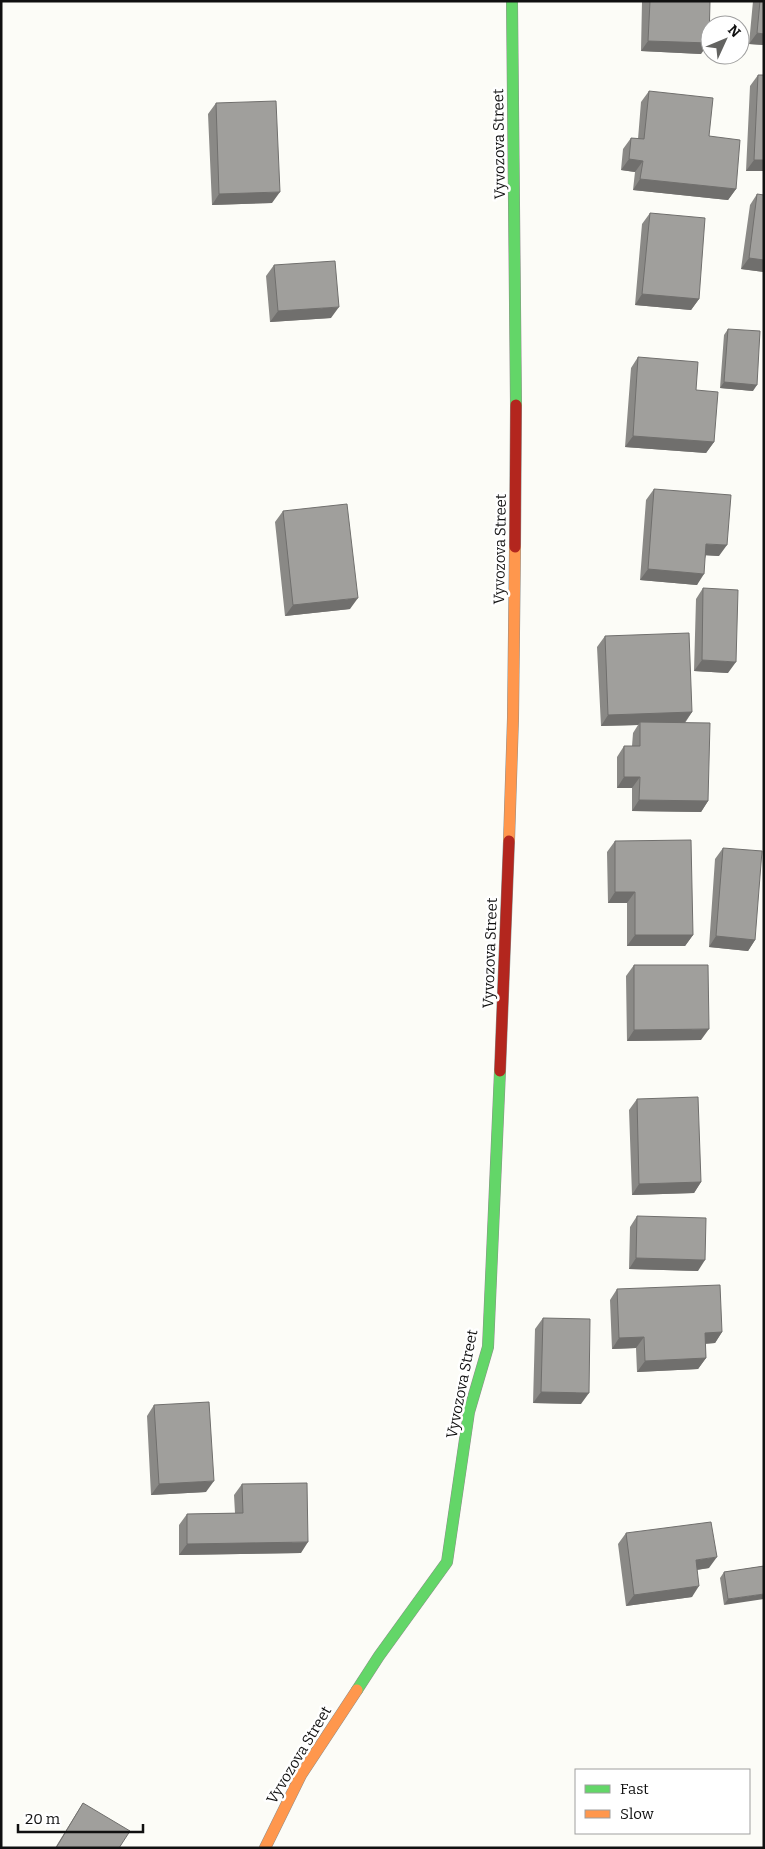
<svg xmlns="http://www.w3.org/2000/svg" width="765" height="1849" font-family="Bitter,serif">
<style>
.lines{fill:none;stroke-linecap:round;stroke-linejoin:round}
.fast-casing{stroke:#8d8d8b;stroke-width:12}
.slow-casing{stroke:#8d8d8b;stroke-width:12}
.jam-casing{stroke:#8d8d8b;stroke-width:12}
.fast{stroke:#63d668;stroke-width:11}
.slow{stroke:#ff974d;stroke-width:11}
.jam{stroke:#b3261e;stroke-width:11}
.wall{fill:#8a8986}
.shaded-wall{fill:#706f6d}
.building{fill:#a09f9c;stroke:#706f6d}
.labels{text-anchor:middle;stroke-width:5;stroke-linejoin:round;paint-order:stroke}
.street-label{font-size:15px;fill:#101010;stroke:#fff}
</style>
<rect width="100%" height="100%" fill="#fcfcf7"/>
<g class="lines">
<g class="fast-casing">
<path id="fast" d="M512,1l4,404
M357,1690l22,-34 68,-94 22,-150 19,-65 12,-276"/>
</g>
<g class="slow-casing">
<path id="slow" d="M509,841l4,-123 2,-171
M265,1848l36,-73 56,-85"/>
</g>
<g class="jam-casing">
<path id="jam" d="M515,547l1,-142
M500,1071l9,-230"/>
</g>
<use href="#fast" class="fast"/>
<use href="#slow" class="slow"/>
<use href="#jam" class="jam"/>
</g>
<path class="wall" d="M642,1h68l-9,53 -60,-3z
M753,1h11v44l-15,-1z
M758,75l6,96h-18l4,-85z
M649,91l60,45 27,53 -8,11 -95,-10 2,-18 -14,-2 2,-21 8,-11 7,1 3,-37z
M216,103l56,100 -60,2 -4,-91z
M757,194l7,78 -23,-3 9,-64z
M650,213l49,86 -8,11 -56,-5 7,-81z
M274,265l57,53 -61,4 -4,-46z
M728,329l25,62 -33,-3 4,-53z
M638,357l58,33 18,52 -8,11 -81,-6 6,-79z
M654,489l65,67 -13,-1 -9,30 -57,-5 6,-80z
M283,511l67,98 -65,7 -10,-94z
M703,588l25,85 -34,-2 2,-72z
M605,636l87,76 -7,11 23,78 -7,11 -69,-1v-23h-15v-31l7,-11h8l1,-13 5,-8 -37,1 -4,-79z
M615,841l78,94 -8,11h-58v-43h-19l-1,-51z
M723,848l32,92 -7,11 -39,-4 6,-88z
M634,965l67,75 -74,1 -1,-65z
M637,1099l64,83 -7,11 -62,2 -3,-85z
M637,1216l61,55 -69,-2 1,-42z
M617,1289l105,43 -7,11 -10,1 1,14 -8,11 -61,3 -1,-24 -24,1 -2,-49z
M543,1318l38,86 -48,-1 2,-74z
M154,1405l52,87 -55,3 -4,-79z
M242,1484l59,69 -122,2v-30l8,-11 48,-1 -1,-18z
M626,1533l83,35 -12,2 -5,27 -66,9 -8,-62z
M764,1566l-40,39 -4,-27 4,-6z
M83,1803l36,45h-64l21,-34z"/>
<path class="shaded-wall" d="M757,33l7,1v11l-15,-1z
M648,41l61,2 -8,11 -60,-3z
M629,159l14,2 -8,11 -14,-2z
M754,160h10v11h-18z
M640,179l96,10 -8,11 -95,-10z
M280,192l-8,11 -60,2 7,-11z
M749,258l15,2v12l-23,-3z
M642,294l57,5 -8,11 -56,-5z
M339,307l-8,11 -61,4 8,-11z
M724,382l33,3 -4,6 -33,-3z
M633,436l81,6 -8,11 -81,-6z
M706,544l21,1 -8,11 -20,-1z
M648,569l56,5 -7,11 -57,-5z
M358,598l-8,11 -65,7 8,-11z
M702,660l34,2 -8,11 -34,-2z
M692,712l-8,11 -44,-1 -2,3 -37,1 7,-11z
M624,777h16l-8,11h-15z
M639,800l69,1 -7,11 -69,-1z
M615,892h20l-8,11h-19z
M635,935h58l-8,11h-58z
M716,936l39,4 -7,11 -39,-4z
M709,1029l-8,11 -74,1 7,-11z
M701,1182l-7,11 -62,2 7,-11z
M636,1258l69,2 -7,11 -69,-2z
M722,1332l-7,11 -18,1 8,-11z
M644,1337l-8,11 -24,1 7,-11z
M706,1358l-8,11 -61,3 8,-11z
M541,1392l48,1 -8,11 -48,-1z
M214,1481l-8,11 -55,3 8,-11z
M308,1542l-7,11 -122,2 8,-11z
M717,1557l-8,11 -21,3 8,-11z
M699,1586l-7,11 -66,9 8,-11z
M764,1594v5l-40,6 4,-6z"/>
<path class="building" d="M650,1h60l-1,42 -61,-2z
M760,1h4v33l-7,-1z
M758,75h6v85h-10z
M649,91l64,7 -4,38 31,4 -4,49 -96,-10 3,-18 -14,-2 2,-21 13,1z
M276,101l4,91 -61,2 -3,-91z
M757,194l7,1v65l-15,-2z
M650,213l55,5 -6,81 -57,-5z
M335,261l4,46 -61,4 -4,-46z
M728,329l32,2 -3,54 -33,-3z
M638,357l60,5 -2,28 22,2 -4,50 -81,-6z
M654,489l77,6 -4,50 -21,-1 -2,30 -56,-5z
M347,504l11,94 -65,7 -10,-94z
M703,588l35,2 -2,72 -34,-2z
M689,633l3,79 -84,3 -3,-79z
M640,722l70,1 -2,78 -69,-1 1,-23h-16v-31h16z
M691,840l2,95h-58v-43h-20v-51z
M723,848l39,3 -7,89 -39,-4z
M634,965h74l1,64 -75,1z
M698,1097l3,85 -62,2 -2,-85z
M637,1216l69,2 -1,42 -69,-2z
M720,1285l2,47 -17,1 1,25 -61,3 -1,-24 -25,1 -2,-49z
M543,1318l47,1 -1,74 -48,-1z
M209,1402l5,79 -55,3 -5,-79z
M307,1483l1,59 -121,2v-30l56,-1 -1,-29z
M711,1522l6,35 -21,3 3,26 -65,9 -8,-62z
M764,1566v28l-36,5 -4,-27z
M83,1803l47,28 -11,17h-63z"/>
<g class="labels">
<g class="street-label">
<text transform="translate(499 144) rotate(-91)" y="5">Vyvozova Street</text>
<text transform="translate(500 549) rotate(-89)" y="5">Vyvozova Street</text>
<text transform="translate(490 953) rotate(-88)" y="5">Vyvozova Street</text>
<text transform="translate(462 1384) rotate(-79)" y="5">Vyvozova Street</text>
<text transform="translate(299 1755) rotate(-59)" y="5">Vyvozova Street</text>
</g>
</g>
<rect width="765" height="1849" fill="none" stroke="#101010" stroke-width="5"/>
<rect x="575" y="1769" width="175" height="65" fill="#ffffff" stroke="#9f9f9f"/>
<rect x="585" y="1785" width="25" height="8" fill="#63d668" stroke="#9f9f9f"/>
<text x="620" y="1794" font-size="15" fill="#101010">Fast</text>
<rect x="585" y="1810" width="25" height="8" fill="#ff974d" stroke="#9f9f9f"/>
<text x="620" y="1819" font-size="15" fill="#101010">Slow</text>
<g transform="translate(725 40) rotate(46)"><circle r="24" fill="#ffffff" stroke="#9f9f9f"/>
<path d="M0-4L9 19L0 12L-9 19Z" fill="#636361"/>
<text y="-8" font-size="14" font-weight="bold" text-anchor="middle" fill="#101010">N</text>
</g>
<path d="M18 1824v8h125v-8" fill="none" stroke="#101010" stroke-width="2.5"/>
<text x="25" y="1824" font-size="15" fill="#101010" stroke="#ffffff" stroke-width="4" paint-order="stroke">20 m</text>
</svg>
